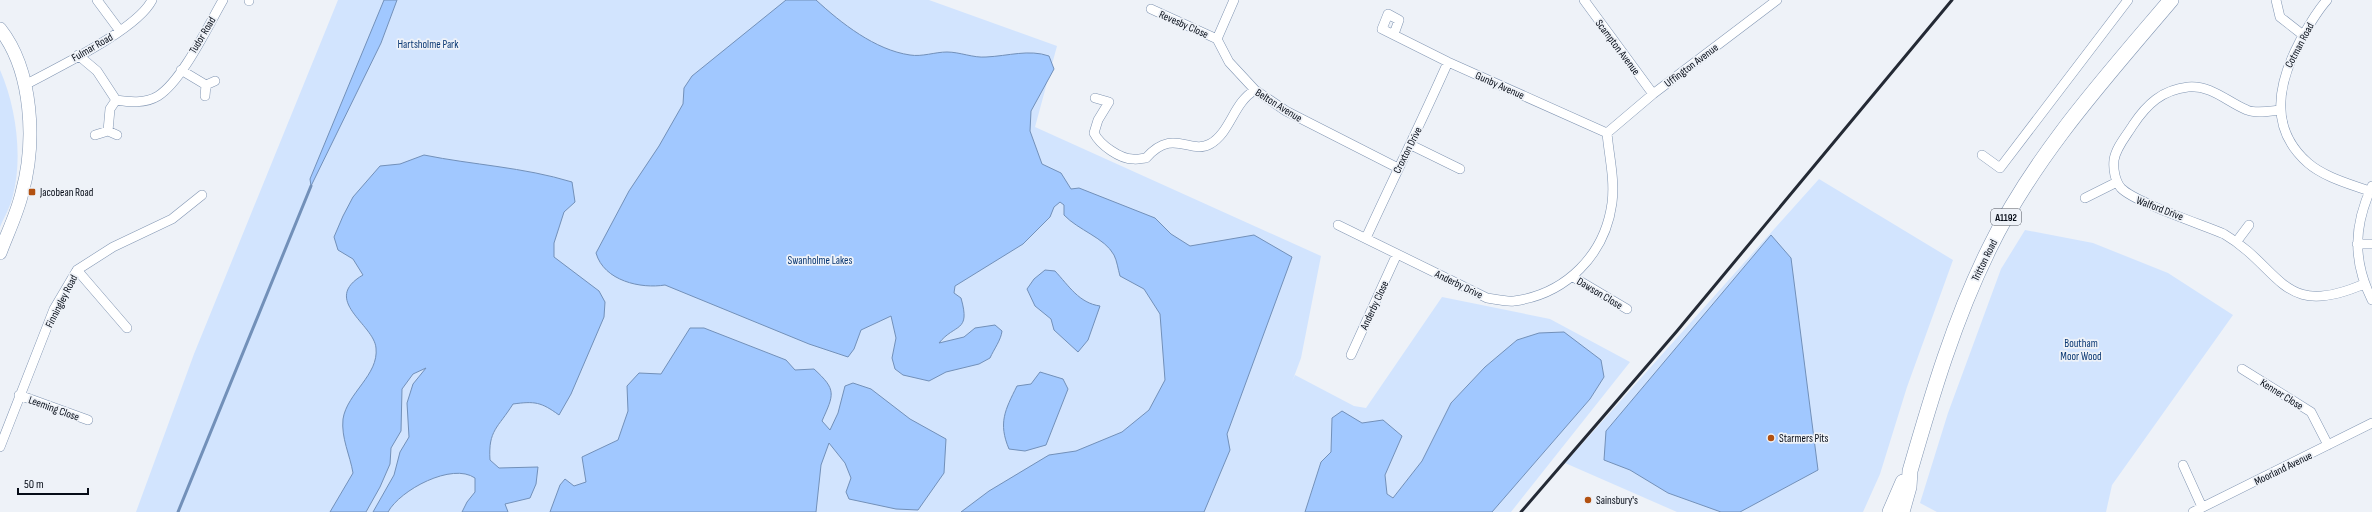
<svg xmlns="http://www.w3.org/2000/svg" width="2372" height="512" font-family="'Sofia Sans Condensed',sans-serif">
<style>
.green{fill:#d2e4fe}
.water{fill:#a1c8ff;stroke:#7290b9}
.lines{fill:none;stroke-linecap:round;stroke-linejoin:round}
.stream{stroke:#7290b9;stroke-width:3}
.street-casing{stroke:#8095b2;stroke-width:10}
.secondary-casing{stroke:#8095b2;stroke-width:14}
.primary-casing{stroke:#8095b2;stroke-width:16}
.street{stroke:#fff;stroke-width:9}
.secondary{stroke:#fff;stroke-width:13}
.primary{stroke:#fff;stroke-width:15}
.rail{stroke:#242a35;stroke-width:3}
.poi-dot{fill:#b25111;stroke:#eef2f8;stroke-width:1.5}
.labels{text-anchor:middle;stroke-width:3.5;stroke-linejoin:round;paint-order:stroke}
.shield{fill:#eef2f8;stroke:#4c515a;stroke-width:1}
.shield-label{font-size:10px;font-weight:bold;fill:#060c17}
.street-label{font-size:11px;fill:#060c17;stroke:#eef2f8}
.park-label{font-size:11px;fill:#0a3873;stroke:#eef2f8}
.poi-label{font-size:11px;fill:#060c17;stroke:#eef2f8;text-anchor:start}
</style>
<rect width="100%" height="100%" fill="#eef2f8"/>
<path class="green" d="M338,0h46l-73,185 70,-142 16,-43h532l128,46 -22,81 286,129 -20,102 -9,24 3,-7 59,31 12,2 76,-111 108,22 80,43 -119,150h-19l98,-113 14,-22 -87,-37 -32,27 -34,36 -29,58 -29,37 -6,-4 -2,-19 17,-39 -19,-16 -21,3 -30,-5 -1,34 -10,10 -16,50h-1169l58,-158z
M0,70c16,36 23,87 13,125 -2,11 -9,22 -13,32z
M1819,179l134,81 -46,127 -27,87 -17,38h-123l78,-42 -47,-235 -165,196 -2,29 26,10 38,23 53,19h-44l-112,-49z
M2025,230l68,13 75,30 65,42 -121,170 -6,27h-169l-17,-9 28,-90 53,-144z"/>
<path class="water" d="M384,0h13l-16,43 -70,143 -1,-7z
M786,0h30c25,23 59,50 94,55 12,2 25,-3 37,-3 13,0 26,6 39,5 22,-1 43,-8 63,-1l5,13 -23,42 -1,20 12,33 19,9 10,16 8,-1 76,30 16,16 19,12 64,-11 38,22 -65,177 3,16 -26,62h-243l28,-21 60,-36 27,-4 46,-19 27,-22 16,-30 -5,-66 -16,-25 -24,-13c-2,-7 -3,-15 -6,-21 -9,-17 -36,-25 -50,-40v-10l-4,-3 -6,5 -4,10 -27,27 -68,42 -1,7 7,5c10,35 -6,25 -22,45l25,-6 11,-9 20,-3 7,6c-1,9 -8,18 -12,27l-11,6 -33,8 -17,9 -26,-6 -8,-6 -3,-11 4,-20 -5,-22 -30,14 -7,19 -6,8 -39,-13 -144,-59c-24,4 -61,-4 -69,-32l33,-62 30,-45 24,-42 1,-16 8,-12z
M424,155c49,10 99,12 148,27l3,20 -11,10 -10,31v14l45,34 6,11 -1,15 -33,77 -12,21c-18,-13 -24,-14 -46,-11 -15,24 -25,26 -23,56l9,8 39,-1 -2,17 -6,14 -25,6 3,8h-46l5,-10 8,-10v-14c-23,-16 -75,12 -87,34h-15l21,-37 6,-23 9,-15 -2,-34 6,-19 13,-16 -13,6 -11,15 -1,42 -10,17 -1,16 -10,23 -14,25h-36l23,-39c-3,-18 -12,-35 -10,-54 4,-26 36,-44 33,-71 -2,-24 -56,-48 -13,-73l-10,-16 -15,-9 -4,-13 9,-21 10,-19 27,-31 20,-2z
M1771,235l20,23 27,212 -78,42h-19l-53,-19 -38,-23 -26,-10 2,-29z
M1045,270l10,1c14,15 24,32 45,35l-12,34 -10,12 -24,-22 -3,-11 -16,-13 -8,-17 7,-10z
M690,328h14l82,32 9,10 19,-1c23,21 20,25 8,52l8,9 8,-17 7,-27 8,-3 18,6 39,30 36,20 -2,34 -26,37 -22,-1 -47,-10 -3,-7 5,-14 -6,-15 -16,-20 -8,22 -5,47h-266l10,-27 5,-6 9,7 12,-4 -4,-25 36,-17 10,-29 -1,-25 12,-13 22,1z
M1564,332l37,28 3,17 -14,22 -98,113h-187l16,-50 10,-10 1,-34 10,-7 20,12 21,-3 19,16 -17,39 2,19 6,4 29,-37 29,-58 34,-36 32,-27 22,-7z
M1040,372l23,7 5,10 -22,56 -21,6 -16,-2c-11,-26 -4,-39 8,-63l14,-2z"/>
<g class="lines">
<path class="stream" d="M178,512l133,-326"/>
<g class="street-casing">
<path id="street" d="M97,0l23,31
M1234,0l-17,39 12,23 26,28 31,21 112,57
M1584,0l69,94
M2276,0l4,17 23,18
M2327,0c-11,12 -19,27 -27,41 -22,42 -32,87 8,122 16,14 42,21 61,28
M249,1v-1
M1151,9l66,30
M1394,34l5,-14 -11,-6 -6,15 66,33 159,71
M78,55l19,16 19,29c13,2 29,4 42,-4 24,-15 50,-70 65,-96
M181,70l25,15
M25,85c31,-17 112,-55 127,-85
M205,96l1,-11 9,-4
M1095,98l14,4 -11,18 -4,13c6,12 26,26 39,26 4,1 9,-1 13,-1 27,-31 44,-3 64,-14 21,-12 23,-41 45,-54
M2280,110c-10,1 -24,4 -33,0 -20,-8 -35,-25 -59,-23 -26,3 -41,17 -55,38 -6,10 -17,22 -19,35 -1,9 1,21 7,28 13,14 82,37 103,46 59,35 57,86 140,50
M108,131l2,-22 6,-9
M1607,133l46,-39 124,-94
M95,135l13,-4 9,4
M1411,145l49,24
M1982,155l18,13 128,-168
M2372,186c-18,39 -20,74 0,114
M2085,198l32,-16
M1338,225l149,73c8,1 19,4 27,3 52,-7 91,-46 98,-98 3,-24 -3,-47 -5,-70
M1366,238c27,-59 56,-117 82,-176
M2237,241l12,-16
M2357,244h15
M77,270l50,58
M1573,277l54,32
M1351,355l46,-101
M2242,369l69,43 17,33
M19,395l69,25
M0,447l54,-138 23,-39 36,-23 59,-28 30,-24
M2183,465l19,42
M2193,512l179,-89"/>
</g>
<g class="secondary-casing">
<path id="secondary" d="M0,29c33,42 36,114 22,164 -5,21 -15,41 -22,60"/>
</g>
<g class="primary-casing">
<path id="primary" d="M1890,512l13,-30
M1902,512l7,-25 1,-16c22,-76 44,-151 79,-222 45,-93 116,-171 182,-249"/>
</g>
<use href="#street" class="street"/>
<use href="#secondary" class="secondary"/>
<use href="#primary" class="primary"/>
<path class="rail" d="M1521,512l156,-181 275,-331"/>
</g>
<g class="poi-dot">
<rect x="28" y="188" width="8" height="8" rx="2"/>
<circle cx="1771" cy="438" r="4"/>
<circle cx="1588" cy="500" r="4"/>
</g>
<g class="labels">
<rect class="shield" x="1991" y="209" width="30" height="16" rx="3"/>
<g class="shield-label">
<text x="2006" y="221">A1192</text>
</g>
<g class="street-label">
<text transform="translate(1184 24) rotate(24)" y="4">Revesby Close</text>
<text transform="translate(202 35) rotate(-59)" y="4">Tudor Road</text>
<text transform="translate(2299 45) rotate(-62)" y="4">Cotman Road</text>
<text transform="translate(92 47) rotate(-30)" y="4">Fulmar Road</text>
<text transform="translate(1618 47) rotate(53)" y="4">Scampton Avenue</text>
<text transform="translate(1691 65) rotate(-37)" y="4">Uffington Avenue</text>
<text transform="translate(1500 85) rotate(24)" y="4">Gunby Avenue</text>
<text transform="translate(1279 105) rotate(32)" y="4">Belton Avenue</text>
<text transform="translate(1407 150) rotate(-63)" y="4">Croxton Drive</text>
<text transform="translate(2160 208) rotate(21)" y="4">Walford Drive</text>
<text transform="translate(1984 260) rotate(-64)" y="4">Tritton Road</text>
<text transform="translate(1459 284) rotate(26)" y="4">Anderby Drive</text>
<text transform="translate(1600 293) rotate(31)" y="4">Dawson Close</text>
<text transform="translate(61 301) rotate(-63)" y="4">Finningley Road</text>
<text transform="translate(1374 305) rotate(-65)" y="4">Anderby Close</text>
<text transform="translate(2282 394) rotate(32)" y="4">Kenner Close</text>
<text transform="translate(54 408) rotate(20)" y="4">Leeming Close</text>
<text transform="translate(2283 468) rotate(-26)" y="4">Moorland Avenue</text>
</g>
<g class="park-label">
<text x="428" y="48">Hartsholme Park</text>
<text x="820" y="264">Swanholme Lakes</text>
<text x="2081" y="347">Boutham<tspan x="2081" dy="13">Moor Wood</tspan></text>
</g>
<g class="poi-label">
<text x="40" y="196">Jacobean Road</text>
<text x="1779" y="442">Starmers Pits</text>
<text x="1596" y="504">Sainsbury's</text>
</g>
</g>
<path d="M18 488v6h70v-6" fill="none" stroke="#060c17" stroke-width="2"/>
<text x="24" y="488" font-size="12" fill="#060c17" stroke="#eef2f8" stroke-width="3" paint-order="stroke">50 m</text>
</svg>
